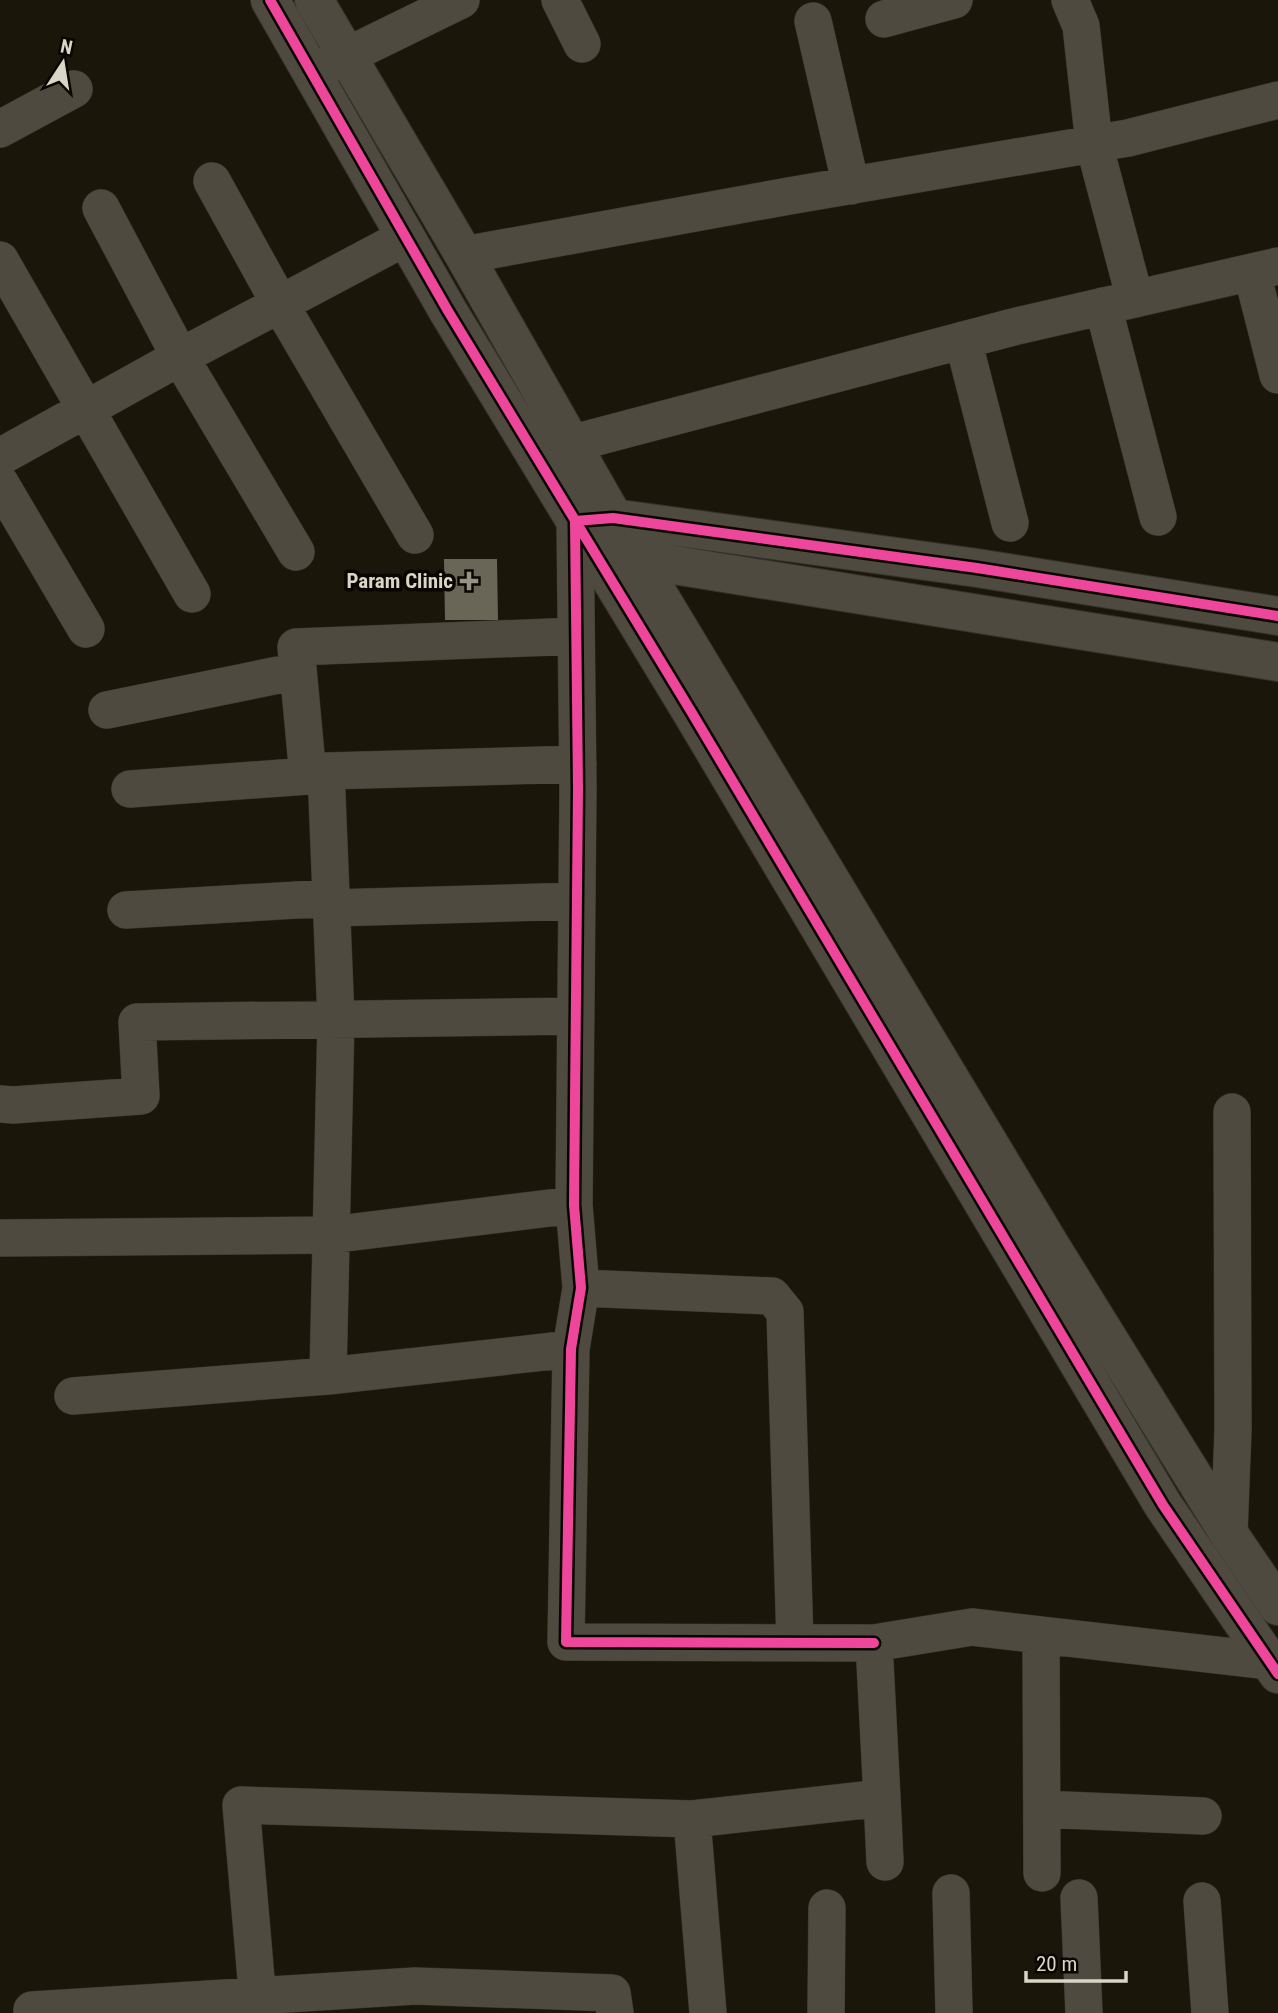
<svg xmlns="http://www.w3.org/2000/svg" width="1278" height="2013" font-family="'Roboto Condensed',sans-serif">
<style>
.building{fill:#6a6657}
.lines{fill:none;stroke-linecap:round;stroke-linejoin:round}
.street-casing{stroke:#343129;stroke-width:38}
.secondary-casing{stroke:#343129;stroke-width:40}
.street{stroke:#4e4a40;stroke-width:37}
.secondary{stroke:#4e4a40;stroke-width:38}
.cycleway-casing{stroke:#090601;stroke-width:15}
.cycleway{stroke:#ed469a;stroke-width:10}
.poi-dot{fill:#979384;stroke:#090601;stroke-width:2.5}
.labels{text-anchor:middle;stroke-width:7;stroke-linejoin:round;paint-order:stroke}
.poi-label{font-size:21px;font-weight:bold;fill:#dad6c6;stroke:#090601;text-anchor:end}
</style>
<rect width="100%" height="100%" fill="#1a1609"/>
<path class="building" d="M444,559h53l1,61h-53z"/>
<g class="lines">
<g class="street-casing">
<path id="street" d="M560,0l22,44
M1070,0l11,26 13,118 41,155
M884,19l70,-19
M813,21l38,165
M320,69l141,-69
M0,129l74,-40
M212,181l68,123 135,231
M101,208l79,149 116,195
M464,255l325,-59 339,-58 150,-38
M0,260l192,334
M1252,273l26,102
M1103,306l55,211
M963,340l47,183
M570,444l443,-117 265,-61
M0,457l180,-100 226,-120
M0,483l86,146
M575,521l3,268 -4,416 7,83 -10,61 -5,293 308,1
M107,710l191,-39
M326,771l-18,5 -12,-129 280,-11
M130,789l178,-13
M331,908l246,-7
M126,910l205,-12
M0,1104l13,1 128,-9 -4,-74 439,-6
M0,1238l330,-3 244,-30
M581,1288l191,8 13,16 10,331
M328,1376l8,-357 -10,-248 252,-7
M73,1396l255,-20 243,-27
M1229,1534l4,-104 -1,-318
M1041,1635l1,238
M882,1798l3,64
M1042,1809l161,7
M692,1819l16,194
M951,1893l3,120
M1079,1898l5,115
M1202,1901l8,112
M32,2013v-3l383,-24 197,7 3,20
M259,2013l-18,-208 451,14 190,-21 -8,-155 98,-16 306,35
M826,2013l1,-105"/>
</g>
<g class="secondary-casing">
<path id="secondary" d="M270,0l178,311 244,402 471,792 115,169
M314,0l150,255 173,304 413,686 179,289 49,72
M595,520l18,-2 364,50 301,48
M620,559h17l641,103"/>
</g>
<use href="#street" class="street"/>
<use href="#secondary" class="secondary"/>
<g class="cycleway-casing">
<path id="cycleway" d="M270,0l178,311 244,402 471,792 115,169
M874,1643l-308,-1 5,-293 10,-61 -7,-83 4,-416 -3,-268 38,-3 364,50 301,48"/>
</g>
<use href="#cycleway" class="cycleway"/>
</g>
<path class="poi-dot" d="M465.5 570.5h7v7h7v7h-7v7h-7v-7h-7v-7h7z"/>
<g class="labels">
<g class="poi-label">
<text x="453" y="588">Param Clinic</text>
</g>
</g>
<g transform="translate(63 63) rotate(12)" stroke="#090601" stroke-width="5" paint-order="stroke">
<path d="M0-5L12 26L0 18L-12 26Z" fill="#dad6c6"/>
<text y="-10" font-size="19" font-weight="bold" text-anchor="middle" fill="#dad6c6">N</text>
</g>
<path d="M1026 1971v10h100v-10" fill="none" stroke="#dad6c6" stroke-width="3.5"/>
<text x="1036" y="1971" font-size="21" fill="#dad6c6" stroke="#090601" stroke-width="5" paint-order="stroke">20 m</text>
</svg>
